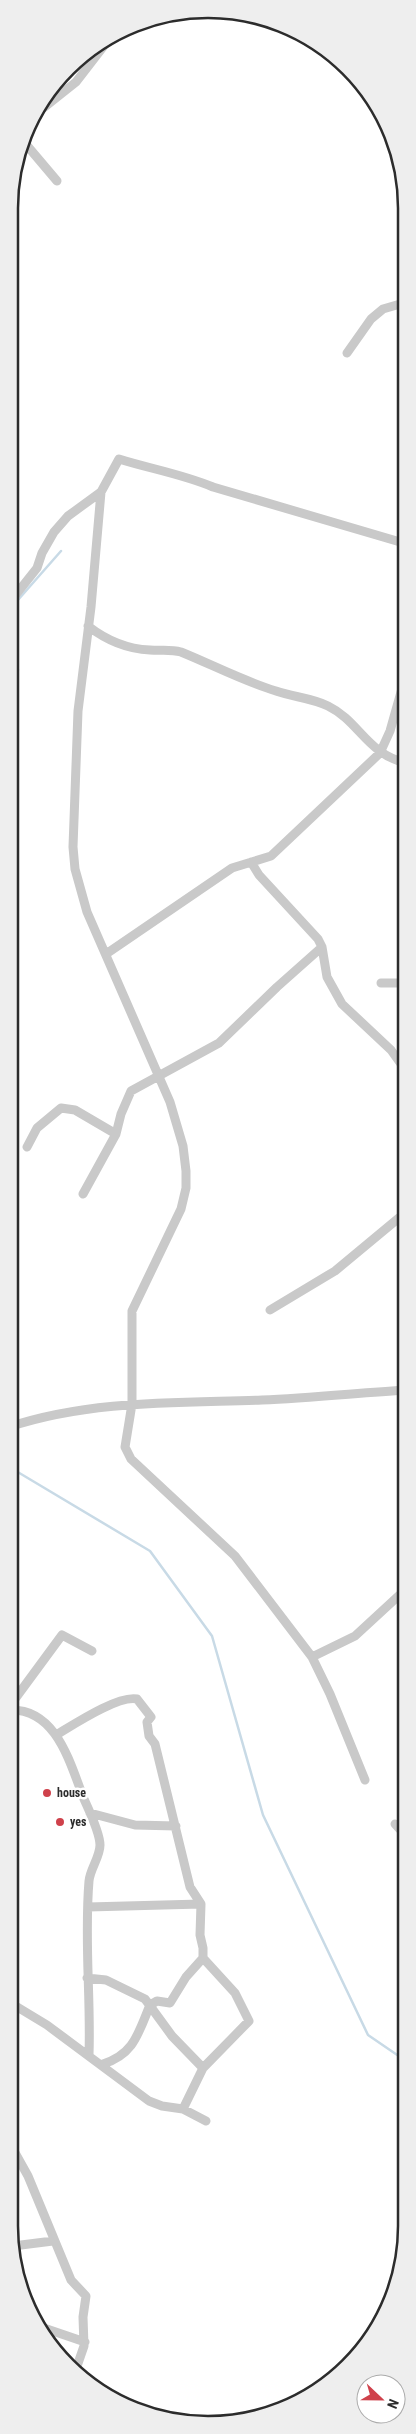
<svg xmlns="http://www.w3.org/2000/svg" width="416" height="2434" font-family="'Roboto Condensed',sans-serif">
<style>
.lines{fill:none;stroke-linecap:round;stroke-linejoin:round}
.stream{stroke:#c8dae6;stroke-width:2.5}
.street{stroke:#c9c9c9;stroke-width:9}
.poi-dot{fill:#cf414b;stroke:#fff;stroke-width:2}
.labels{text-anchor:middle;stroke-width:5;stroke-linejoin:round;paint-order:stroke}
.poi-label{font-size:12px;font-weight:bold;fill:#2c2c2c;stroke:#fff;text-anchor:start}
.rim{fill:none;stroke:#2c2c2c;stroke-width:2.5}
</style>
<rect width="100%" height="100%" fill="#fff"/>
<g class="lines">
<path class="stream" d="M10,609l51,-58
M10,687l8,-17 -8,-40
M9,1464l7,7 134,80 62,85 51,179 105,220 38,26"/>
<path class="street" d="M32,117l44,-35 34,-44
M24,142l33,39
M347,353l24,-34 12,-10 24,-7
M101,492l-10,115 -13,104 -5,136 2,22 12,43 83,190 13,44 3,25v17l-5,21 -49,102v93l-7,43 6,12 104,97 77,101 18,37 35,86
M10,602l27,-34 5,-15 12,-21 14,-16 33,-24 18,-33c32,10 63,15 94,28l194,57
M88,626c18,14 38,23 62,24 11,1 20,-1 31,2 32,13 62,29 95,39 17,6 36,7 52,15 31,15 39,48 78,57
M251,862l8,13 59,64 4,8 5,30 15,27 49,46 15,21
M106,954l126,-86 39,-12 109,-103 10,-22 17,-60
M381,983h25
M27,1147l10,-19 24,-20 14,2 41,24
M83,1194l33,-60 5,-20 10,-23 88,-48 58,-56 45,-40
M270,1310l65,-39 71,-59
M9,1427c81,-27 169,-24 253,-27 48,-2 96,-7 144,-10
M312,1657l43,-21 51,-47
M9,1707l53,-72 30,16
M9,1710c48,-2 61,54 75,89 5,11 16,34 16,46 0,12 -10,24 -11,36 -5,59 2,116 0,174
M56,1735c17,-10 62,-40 81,-36l14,18 -4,5 2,14 6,8 35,143 11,17 -1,31 3,13v10l-17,19 -16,26 -13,-2 -7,4c-12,29 -16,49 -47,59
M90,1813l45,12 41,1
M395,1824l11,12
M88,1907l113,-3
M87,1978l19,2 39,19 27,37 31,32
M9,2002l38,23 102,76 13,5 21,3 23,12
M183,2109l20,-41 46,-47 -14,-28 -32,-35
M9,2142l19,34 43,104 15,16 -3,21 1,29 -9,26
M13,2246l40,-5
M41,2327l44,15"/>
</g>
<g class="poi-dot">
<circle cx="47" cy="1793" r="5"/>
<circle cx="60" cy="1822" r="5"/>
</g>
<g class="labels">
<g class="poi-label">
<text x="57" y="1797">house</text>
<text x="70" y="1826">yes</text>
</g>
</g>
<path d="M0 0H416V2434H0ZM208 18H208A190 190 0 0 1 398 208V2226A190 190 0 0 1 208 2416H208A190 190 0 0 1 18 2226V208A190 190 0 0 1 208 18Z" fill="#eee" fill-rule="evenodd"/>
<path class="rim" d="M208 18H208A190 190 0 0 1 398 208V2226A190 190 0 0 1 208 2416H208A190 190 0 0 1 18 2226V208A190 190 0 0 1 208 18Z"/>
<g transform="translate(381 2399) rotate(112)"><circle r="24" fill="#ffffff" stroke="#ababab"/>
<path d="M0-4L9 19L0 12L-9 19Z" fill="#cf414b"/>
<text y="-8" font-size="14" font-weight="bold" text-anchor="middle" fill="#2c2c2c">N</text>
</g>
</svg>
